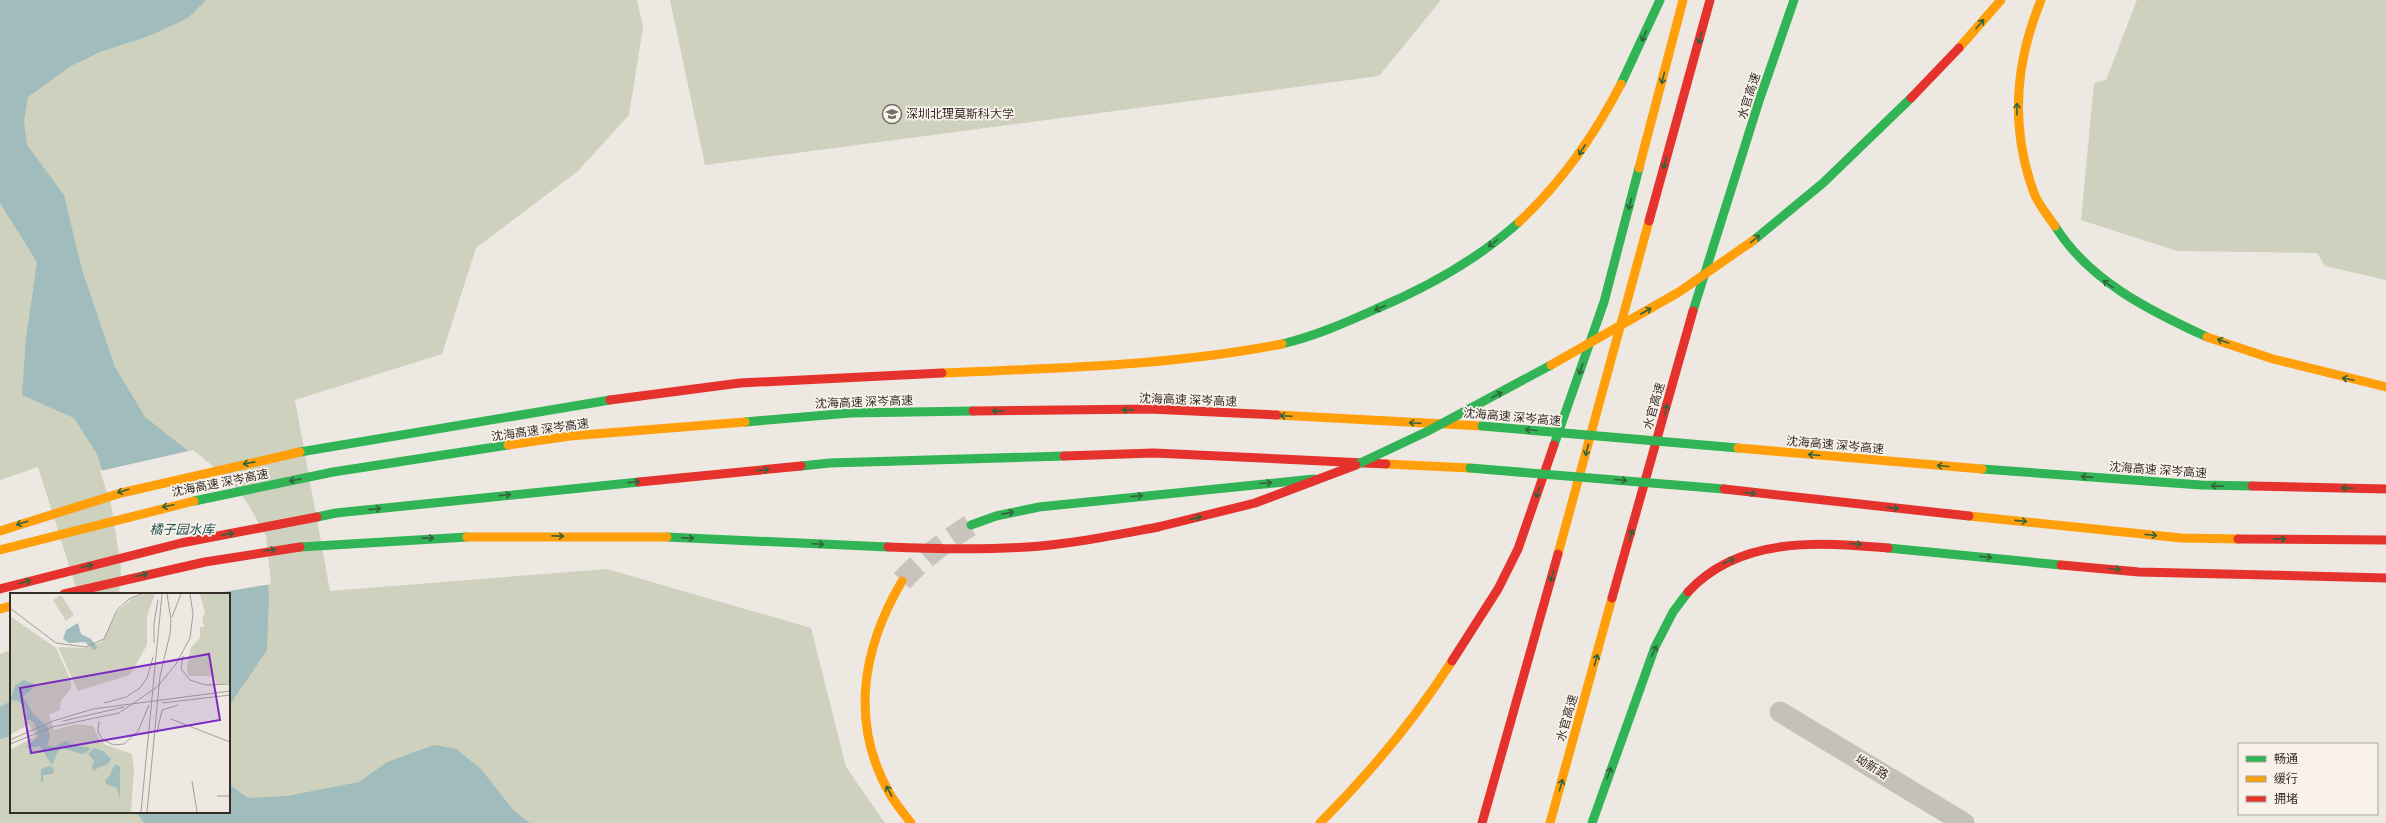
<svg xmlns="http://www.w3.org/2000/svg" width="2386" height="823" font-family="'Source Sans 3','Noto Sans SC',sans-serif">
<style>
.green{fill:#ced1bd}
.water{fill:#a0bcbc}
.pier{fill:#ede8e2}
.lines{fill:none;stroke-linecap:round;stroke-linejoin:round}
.highway-tunnel{stroke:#c8c3bd;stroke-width:22;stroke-dasharray:22 11;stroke-linecap:butt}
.street{stroke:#c6c0bb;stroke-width:21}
.fast{stroke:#30b455;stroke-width:9}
.slow{stroke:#ff9f0a;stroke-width:9}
.jam{stroke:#e5322d;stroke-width:9}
.fast-bridge{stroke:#30b455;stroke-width:9}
.slow-bridge{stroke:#ff9f0a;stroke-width:9}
.jam-bridge{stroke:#e5322d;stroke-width:9}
.oneway{stroke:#34633b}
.labels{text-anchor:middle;stroke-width:3.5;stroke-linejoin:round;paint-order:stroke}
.street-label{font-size:12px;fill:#362d29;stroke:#f8f2ea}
.poi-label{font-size:12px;fill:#362d29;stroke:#f8f2ea;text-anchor:start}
.water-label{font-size:13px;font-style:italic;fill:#225155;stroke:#f8f2ea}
.inset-road{fill:none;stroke:#a49d98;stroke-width:1}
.view{fill:#7b2cbf;fill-opacity:0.15;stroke:#7b2cbf;stroke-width:2}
.inset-edge{fill:none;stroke:#362d29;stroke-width:2}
</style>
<rect width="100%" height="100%" fill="#ede8e2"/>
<path class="green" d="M0,0h637l6,27 -14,88 -51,56 -102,77 -34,106 -147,46 35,191 277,-22 204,59 35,139 39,56h-885v-169l11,-4v162h218v-218h-151l-40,-127 -38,13z
M670,0h771l-62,76 -674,89z
M2137,0h249v280l-61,-14 -8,-13 -140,-2 -96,-31 13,-137 12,-3z"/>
<path class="water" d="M0,0h206l-18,18 -39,18 -49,16 -29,14 -43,31 -4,24 3,24 37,50 18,75 33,97 30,50 83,65 36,55 5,58 -2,55 -38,56v-112h-108l2,-27 -10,-64 -16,-49 -23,-36 -52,-23 4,-57 11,-76 -37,-59z
M11,701v35l-11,3v-32z
M434,745l22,4 25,20 33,42 16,12h-386l-8,-11h93v-28l19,14 39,-2 72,-14 28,-20z"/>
<path class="pier" d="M193,450l37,30 18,24 18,32 5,48 -60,10h-92l2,-27 -10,-63 -11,-33z"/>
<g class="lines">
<path class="highway-tunnel" d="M902,581c21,-23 43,-40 69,-56"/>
<path class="street" d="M1780,712l184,111"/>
<path class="fast" d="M1621,84l39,-84
M2055,226c34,55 95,85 152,111
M1693,311l66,-210 35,-101
M1282,344c33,-8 63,-21 94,-35 52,-22 101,-49 143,-87
M745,422l105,-9 123,-2
M1554,445l50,-143 35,-134
M300,452l310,-52
M801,466l29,-3 234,-7
M1982,469l219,16 51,1
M194,501l139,-29 175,-27
M317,517l19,-4 303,-31
M971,525l25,-9 43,-9 275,-28
M667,537l221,10
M300,547l167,-10
M1888,548l173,17
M1592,823l63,-176 18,-35 15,-20"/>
<path class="slow" d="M2041,0c-26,63 -31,128 -7,193 4,11 14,23 21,33
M1959,48l42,-48
M1639,168l44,-168
M1519,222c43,-40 75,-86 102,-138
M2207,337l66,22 113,28
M942,373c114,-5 228,-7 340,-29
M1277,415l205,11
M508,445l62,-9 175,-14
M1386,464l84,4
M1969,516l212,22 57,1
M0,531l121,-38 179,-41
M467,537h200
M0,550l194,-49
M1558,554l91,-333
M902,581c-40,68 -53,143 -11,215 6,9 13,18 20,27
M0,609l11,-3
M1320,823c49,-49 95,-104 132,-162
M1550,823l62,-225"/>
<path class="jam" d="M1649,221l61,-221
M610,400l130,-17 202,-10
M973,411l177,-2 127,6
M1064,456l90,-3 232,11
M639,482l162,-16
M2252,486l134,3
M2238,539l148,1
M888,547c46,2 93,3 140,0 44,-3 87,-12 130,-20
M2061,565l78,7 247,6
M0,589l181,-46 136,-26
M1688,592c51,-56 131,-50 200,-44
M64,594l141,-32 95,-15
M1612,598l81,-287
M1452,661l46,-72 20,-40 36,-104
M1482,823l76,-269"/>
<path class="fast-bridge" d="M1754,240l69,-57 88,-85
M1482,426l256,22
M1356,465l72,-34 123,-66
M1470,468l254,21"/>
<path class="slow-bridge" d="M1551,365l128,-73 75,-52
M1738,448l244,21"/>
<path class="jam-bridge" d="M1911,98l48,-50
M1724,489l245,27
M1158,527l97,-24 101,-38"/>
</g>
<defs><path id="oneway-shaft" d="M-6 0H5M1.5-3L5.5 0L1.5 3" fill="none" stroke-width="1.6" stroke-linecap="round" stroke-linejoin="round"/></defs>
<g class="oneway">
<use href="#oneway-shaft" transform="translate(1980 24) rotate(-49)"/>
<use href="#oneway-shaft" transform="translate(1644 36) rotate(114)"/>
<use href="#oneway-shaft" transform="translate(1700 38) rotate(105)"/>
<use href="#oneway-shaft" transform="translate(1663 78) rotate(105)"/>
<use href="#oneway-shaft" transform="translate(2017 109) rotate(-89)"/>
<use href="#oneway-shaft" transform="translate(1582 150) rotate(122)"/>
<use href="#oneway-shaft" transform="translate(1665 163) rotate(105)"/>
<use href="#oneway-shaft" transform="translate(1630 204) rotate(105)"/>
<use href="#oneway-shaft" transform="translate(1755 239) rotate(-39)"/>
<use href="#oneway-shaft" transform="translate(1493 243) rotate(142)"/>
<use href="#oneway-shaft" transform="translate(2108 284) rotate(-144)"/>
<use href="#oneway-shaft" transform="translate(1380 308) rotate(156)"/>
<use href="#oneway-shaft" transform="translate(1646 311) rotate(-30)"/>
<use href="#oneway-shaft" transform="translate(2223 341) rotate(-161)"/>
<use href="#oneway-shaft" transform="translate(1581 369) rotate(109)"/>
<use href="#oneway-shaft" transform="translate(2348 379) rotate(-168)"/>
<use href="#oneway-shaft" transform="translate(1497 395) rotate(-27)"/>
<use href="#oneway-shaft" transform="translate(1128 410) rotate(179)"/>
<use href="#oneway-shaft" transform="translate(1666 410) rotate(-74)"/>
<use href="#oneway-shaft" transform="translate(998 411) rotate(179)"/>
<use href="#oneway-shaft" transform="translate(1286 416) rotate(-177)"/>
<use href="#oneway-shaft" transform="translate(1415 423) rotate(-177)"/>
<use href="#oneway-shaft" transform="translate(1531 430) rotate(-175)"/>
<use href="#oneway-shaft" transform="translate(1587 450) rotate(105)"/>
<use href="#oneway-shaft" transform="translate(1814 455) rotate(-175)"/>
<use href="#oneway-shaft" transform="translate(249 463) rotate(169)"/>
<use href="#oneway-shaft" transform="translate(1943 466) rotate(-175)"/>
<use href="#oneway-shaft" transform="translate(763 470) rotate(-6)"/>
<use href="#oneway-shaft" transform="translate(2087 477) rotate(-176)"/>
<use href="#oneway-shaft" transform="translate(295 480) rotate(169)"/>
<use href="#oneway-shaft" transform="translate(1621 480) rotate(5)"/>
<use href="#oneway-shaft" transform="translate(634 482) rotate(-6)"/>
<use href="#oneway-shaft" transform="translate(1266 483) rotate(-5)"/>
<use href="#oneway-shaft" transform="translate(2217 486) rotate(-179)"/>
<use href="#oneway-shaft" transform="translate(2347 488) rotate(-179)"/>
<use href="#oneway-shaft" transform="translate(123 491) rotate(163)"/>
<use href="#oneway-shaft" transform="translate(1538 492) rotate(109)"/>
<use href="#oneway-shaft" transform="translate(1750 493) rotate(6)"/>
<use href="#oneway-shaft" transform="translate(505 495) rotate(-6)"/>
<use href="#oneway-shaft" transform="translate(1137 496) rotate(-6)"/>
<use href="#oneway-shaft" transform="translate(168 506) rotate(168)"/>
<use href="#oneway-shaft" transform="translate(1893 508) rotate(6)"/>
<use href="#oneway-shaft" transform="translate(375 509) rotate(-6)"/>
<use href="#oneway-shaft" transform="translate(1008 513) rotate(-11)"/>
<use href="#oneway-shaft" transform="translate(1196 518) rotate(-13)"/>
<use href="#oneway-shaft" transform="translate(2021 521) rotate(6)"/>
<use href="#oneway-shaft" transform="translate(22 523) rotate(162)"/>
<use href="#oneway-shaft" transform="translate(228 534) rotate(-11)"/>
<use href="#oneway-shaft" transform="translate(1631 535) rotate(-74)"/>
<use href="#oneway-shaft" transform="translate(2151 535) rotate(6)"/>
<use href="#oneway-shaft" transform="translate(558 536) rotate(1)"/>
<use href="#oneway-shaft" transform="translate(428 538) rotate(-1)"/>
<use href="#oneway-shaft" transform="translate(688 538) rotate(1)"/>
<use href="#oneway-shaft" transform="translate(2280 539) rotate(1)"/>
<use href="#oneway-shaft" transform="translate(818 544) rotate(3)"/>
<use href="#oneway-shaft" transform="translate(1856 544) rotate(3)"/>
<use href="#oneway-shaft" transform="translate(270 550) rotate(-7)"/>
<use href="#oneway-shaft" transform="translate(1986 557) rotate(6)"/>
<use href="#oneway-shaft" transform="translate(1729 561) rotate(-25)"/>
<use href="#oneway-shaft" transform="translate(87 566) rotate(-14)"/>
<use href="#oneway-shaft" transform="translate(2115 569) rotate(5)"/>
<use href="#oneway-shaft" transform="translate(142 575) rotate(-13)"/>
<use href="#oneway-shaft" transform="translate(1552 576) rotate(105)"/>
<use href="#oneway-shaft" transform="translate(25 582) rotate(-15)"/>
<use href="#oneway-shaft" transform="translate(1654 651) rotate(-66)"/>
<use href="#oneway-shaft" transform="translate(1596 660) rotate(-74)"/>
<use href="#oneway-shaft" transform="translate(1609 773) rotate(-71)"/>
<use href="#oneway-shaft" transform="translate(1561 785) rotate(-74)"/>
<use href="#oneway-shaft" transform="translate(889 791) rotate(-119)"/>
</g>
<defs>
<g id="university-ring" transform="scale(1)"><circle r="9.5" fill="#f8f2ea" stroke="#766e6a" stroke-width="1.5"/><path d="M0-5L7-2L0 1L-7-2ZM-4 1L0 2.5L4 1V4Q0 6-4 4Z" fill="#766e6a"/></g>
</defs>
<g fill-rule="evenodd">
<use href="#university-ring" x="892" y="114"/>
</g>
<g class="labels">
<g class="street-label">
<text transform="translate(1749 96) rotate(-72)" y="4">水官高速</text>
<text transform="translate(1188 400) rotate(2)" y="4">沈海高速 深岑高速</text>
<text transform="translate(864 402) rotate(-2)" y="4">沈海高速 深岑高速</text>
<text transform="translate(1654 406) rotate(-74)" y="4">水官高速</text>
<text transform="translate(1512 417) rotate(5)" y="4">沈海高速 深岑高速</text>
<text transform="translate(540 430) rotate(-8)" y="4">沈海高速 深岑高速</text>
<text transform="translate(1835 445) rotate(5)" y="4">沈海高速 深岑高速</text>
<text transform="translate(2158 470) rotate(4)" y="4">沈海高速 深岑高速</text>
<text transform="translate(220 483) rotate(-11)" y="4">沈海高速 深岑高速</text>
<text transform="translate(1567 718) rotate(-74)" y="4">水官高速</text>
<text transform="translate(1872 767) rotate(31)" y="4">坳新路</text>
</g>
<g class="poi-label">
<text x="906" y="118">深圳北理莫斯科大学</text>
</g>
<g class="water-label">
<text x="182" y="534">橘子园水库</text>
</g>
</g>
<g transform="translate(10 593)">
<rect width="220" height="220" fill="#ede8e2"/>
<path d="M133,1h12l-8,22v29l-17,30 -52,16 -20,-44 26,1 18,-6 15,-30 13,-12zM190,1h30v89l-13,1 -3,-7 -7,-1h-19l-1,-11 4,-18 9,-9v-11h4l-2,-9 3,-4zM51,2l13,20 -8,6 -13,-21zM0,23l46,32 15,33v7l-10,13 -1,9 -11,5 5,15 22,-6 17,2 5,11 8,8 26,9 2,15 -3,43h-121v-62l25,-14 -6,-12 -19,11z" fill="#ced1bd"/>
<path d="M68,30l3,11 10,5 7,9 -4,2 -9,-8 -16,1 -6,-4 3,-9zM14,87l12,5 -13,12 11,18 14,12 2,9 -3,10 7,1 12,-6 8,5 14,1 2,2 -4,4 -5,1 -18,-6 -5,3 -6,14 -12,-19 -15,2 13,-11 -1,-6 -3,-9 -7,-3 -1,-11 -8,-7 -8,-1 5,-14zM84,155l9,3 8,8 -4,6 -8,2 -5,4 -2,-3 2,-7 -6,-7zM105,171l5,3v31l-3,-10 -11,-4 -1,-4 5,-5zM39,173l5,3 -1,5 -10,1v7h-2v-13z" fill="#a0bcbc"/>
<path class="inset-road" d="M0,15l46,35 30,4 18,-8 13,-29 12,-11 12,-5M162,24l9,-23M144,50v-20l4,-23M173,63l-2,13 9,11 16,5 24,-1M94,110l22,-6 14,-9 7,-10 6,-21M152,110l68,-8M161,126l59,23M53,128l61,-14M89,128l-1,11 5,8 11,5 10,-1 14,-13 11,-26M147,140l5,-23 16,-5M0,147l43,-19 40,-12 137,-18M0,151l42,-17 67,-14 38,-26 19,-23 14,-26 3,-24 -3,-20M182,188l5,31M207,203h13M131,219l21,-218M137,219l13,-136 10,-42 1,-14 -4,-26"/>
<path class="view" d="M199,61l11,66 -189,33 -11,-65z"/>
<rect width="220" height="220" class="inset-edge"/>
</g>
<rect x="2238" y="743" width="140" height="72" fill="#f8f2ea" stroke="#aaa39d"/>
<rect x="2246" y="756" width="20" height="6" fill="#30b455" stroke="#aaa39d"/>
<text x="2274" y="763" font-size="12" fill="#362d29">畅通</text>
<rect x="2246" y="776" width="20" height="6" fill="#ff9f0a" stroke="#aaa39d"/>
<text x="2274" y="783" font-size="12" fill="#362d29">缓行</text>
<rect x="2246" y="796" width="20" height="6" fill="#e5322d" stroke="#aaa39d"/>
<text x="2274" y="803" font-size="12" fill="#362d29">拥堵</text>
</svg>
